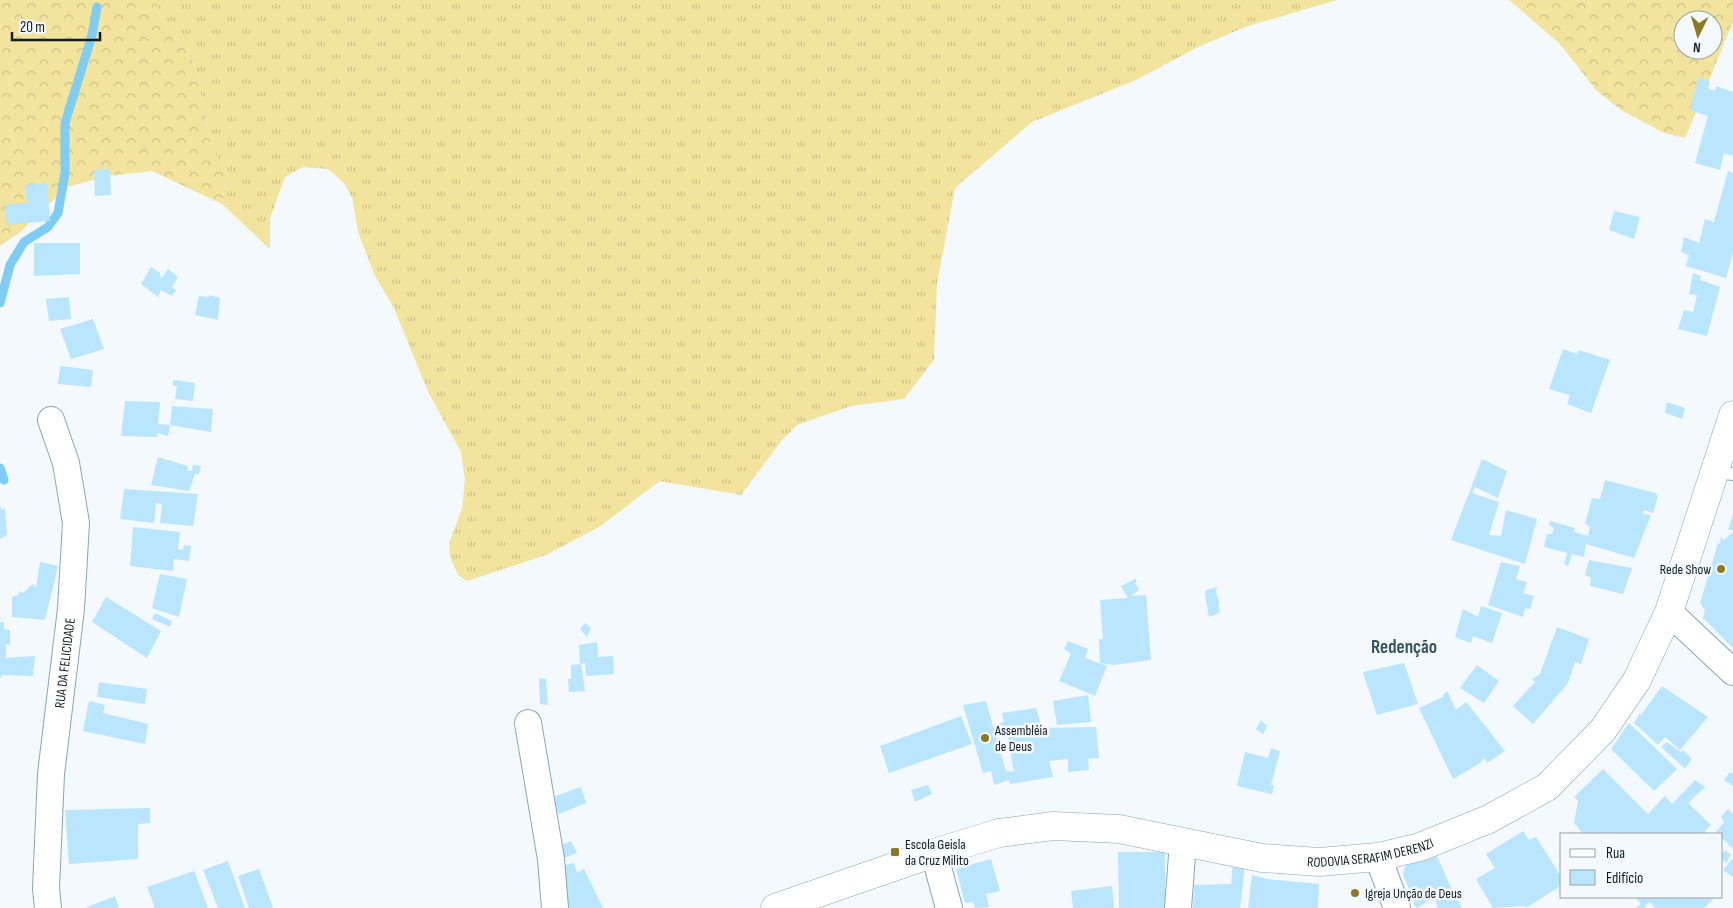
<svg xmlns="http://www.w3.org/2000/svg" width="1733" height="908" font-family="'Sofia Sans Condensed',sans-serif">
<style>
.grass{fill:url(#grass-tufts)}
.forest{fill:url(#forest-crowns);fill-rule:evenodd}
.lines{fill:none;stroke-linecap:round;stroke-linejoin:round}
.stream{stroke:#7ecdf4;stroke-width:9}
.building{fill:#b9e6fe}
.service-casing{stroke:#88a6b5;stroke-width:14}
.minor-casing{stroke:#88a6b5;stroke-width:28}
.secondary-casing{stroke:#88a6b5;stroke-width:29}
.service{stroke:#fff;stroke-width:12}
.minor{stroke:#fff;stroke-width:26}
.secondary{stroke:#fff;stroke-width:28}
.poi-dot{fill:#8c7a1f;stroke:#f3f9fc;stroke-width:2}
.labels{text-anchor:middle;stroke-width:5;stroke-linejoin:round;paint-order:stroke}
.poi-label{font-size:14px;fill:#121e23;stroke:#f3f9fc;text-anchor:start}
.street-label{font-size:14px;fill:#121e23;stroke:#f3f9fc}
.district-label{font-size:19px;font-weight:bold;fill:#385360;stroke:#f3f9fc}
</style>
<defs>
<pattern id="grass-tufts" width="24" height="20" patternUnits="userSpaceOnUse" patternTransform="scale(1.25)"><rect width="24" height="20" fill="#f2e39d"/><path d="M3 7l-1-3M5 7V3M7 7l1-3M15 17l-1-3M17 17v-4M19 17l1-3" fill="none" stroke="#cec287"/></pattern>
<pattern id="forest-crowns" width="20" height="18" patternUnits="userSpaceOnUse" patternTransform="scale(1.25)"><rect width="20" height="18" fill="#f2e39d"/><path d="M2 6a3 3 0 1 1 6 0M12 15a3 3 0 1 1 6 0" fill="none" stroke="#cec287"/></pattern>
</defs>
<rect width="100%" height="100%" fill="#f3f9fc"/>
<path class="grass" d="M153,0h1184l-92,27 -49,21 -60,32 -104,42 -77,66 -18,96 -3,76 -30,39 -53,7 -54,19 -15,15 -41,55 -81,-14 -61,46 -53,28 -79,26 -9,-6 -8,-18 -1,-14 13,-34 3,-30 -4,-27 -33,-60 -34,-84 -19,-32 -17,-44 -6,-35 -8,-14 -16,-14 -25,-2 -18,10 -15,41v31l-48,-45 5,-35 -15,-18 -18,-89 -31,-41z"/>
<path class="forest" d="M0,0h153l10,21 31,41 18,89 15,18 -5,35 -70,-33 -44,5 -41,11 -47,45 -20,14z
M1509,0h224v22l-48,116 -21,-5 -43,-23 -24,-19 -38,-48zM1683,20h30v30h-30z"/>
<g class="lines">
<path class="stream" d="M0,303l10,-38 14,-23 24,-15 10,-14 7,-40v-50l27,-88 5,-28
M0,468l4,12"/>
</g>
<path class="building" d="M1698,78l12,3 -2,7 7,3 1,-5 17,6v64l-9,-3 -4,17 -25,-7 13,-47 -18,-6z
M110,169l1,26 -16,1 -1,-26z
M1728,171l5,2v80l-7,25 -40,-12 3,-11 -8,-3 3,-15 15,6 6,-24 9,3z
M47,183l3,38 -43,4 -2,-20 22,-2 -2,-18z
M1614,211l26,6 -6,22 -25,-9z
M34,243h46v31l-46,2z
M151,267l9,6 1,6 7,-10 10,8 -6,10 4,3 -4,6 -11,-6 -3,7 -17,-13z
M1693,273l8,3 -1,4 20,7 -13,49 -29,-7 6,-19 9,2 4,-17 -8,-1z
M209,295l11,3 -2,22 -23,-5 4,-19 10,1z
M69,297l2,22 -22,2 -3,-22z
M93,319l11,30 -33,10 -11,-30z
M1563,349l14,5 2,-4 31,10 -19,53 -24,-9 3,-9 -21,-6z
M60,366l33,4 -2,17 -33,-3z
M173,380l22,3 -2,18 -18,-2 2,-13h-4z
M125,401l35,1 -2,22 12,1 -2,11 -10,-3 -1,4 -36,-1z
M1667,402l18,6 -3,11 -17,-6z
M172,406l41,3 -2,23 -41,-7z
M158,457l30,9 -1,5h5l1,-6 8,1 -2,8h-4l-6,17 -38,-6z
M1482,459l25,12 -9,27 -23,-11 -3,6 27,9 -10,33 12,1 5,-26 31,9 -12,45 -74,-24z
M1605,480l50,13 3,3 -5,17 -9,-3 -1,4 8,1 -17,43 -48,-14 -2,13 -12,-3 -4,12 -4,-2 3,-11 -23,-6 3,-13h5l2,-6 -5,-3 1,-4 25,7 -1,4 14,4 2,-9 -5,-3 7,-26 8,1z
M124,489l74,5 -5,32 -33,-3 2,-19 -6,-1 -2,20 -34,-4z
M0,505l2,5 3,-2 2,27 -7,4z
M1733,514v17l-5,-2z
M133,527l47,5 -2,17 5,1 1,-5 7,1 -2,15 -15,-2 -1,12 -43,-5z
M1733,532v116l-30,-30 2,-8 -5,-7 18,-60 2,1 1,-7 3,3z
M1589,560l43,8 -9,26 -33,-8 1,-8 -6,-3z
M40,562l18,4 -13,54 -33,-3v-20l6,-2 2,-4 3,2 10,-9 3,4z
M1501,562l19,4 -4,13 11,3 -4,11 11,3 -4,13 -5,-1 -2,9 -35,-12z
M160,574l27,5 -8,38 -27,-9z
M1135,579l2,2 -2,2 4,7 -8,6 15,-1 5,65 -37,5 -14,-2 -1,-24h4l-3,-39 28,-2 -7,-12z
M1217,587l-1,6 4,11h-2l2,9 -11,4 -4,-23 1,-4z
M106,597l55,34 -14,27 -55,-36z
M1481,606l21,7 -10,30 -19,-7 -2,7 -16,-6 8,-28 15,8z
M155,613l17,8 -2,6 -18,-8z
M0,622h4v7l6,1v15l-4,-1v14l29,-2 -2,20 -31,-1 -2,4z
M585,623l6,5 -4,9 -7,-8z
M1557,627l32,12 -8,25 -6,-2 -7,21 -35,41 -20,-18 22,-24 -3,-3 8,-5z
M1068,641l20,8 -3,9 22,8 -12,30 -36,-15 12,-27 -7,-5z
M597,642l1,15 15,-1 1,18 -28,2 -1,-13 -5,1 -1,-19z
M1404,663l14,41 -41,11 -14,-43z
M581,664l4,27 -16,1 -1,-13h3v-14z
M1477,665l22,16 -15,22 -24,-15z
M539,678l7,1 2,26 -8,-1z
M99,682l48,7 -2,15 -48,-7z
M1662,686l46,31 -28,33 -15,-13 -7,8 -24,-22 6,-10 1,2z
M1447,691l9,19 10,-8 39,49 -18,12 -2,-5 -5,4h2l-29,17 -34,-71 24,-11v-2z
M1088,695l3,27 -34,3 -4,-24z
M89,701l16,4 -2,8 45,11 -3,20 -62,-13z
M986,701l20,70 8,1 -7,-37 -7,2 -3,-13 7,-2 -2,-9 34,-5 6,20 54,-1 3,31 -11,1 1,11 -21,2v-13l-19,2 4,16 -43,7 -1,-4 -15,5 -3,-14 -8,2 -20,-68z
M961,716l11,28 -83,29 -9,-27z
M1261,720l6,6 -4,8 -7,-5z
M1629,723l48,46 -23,22 -43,-42z
M1667,742l14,10 2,-2 9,9 -7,10 -24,-22z
M1271,748l9,3 -9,34h3l-2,9 -35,-8 8,-34 23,6z
M1603,769l45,45 17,-18 7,8 23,-24 10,7 -17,16 23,22 -6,6 4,3h-126l-9,-11 4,-22 -4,-4z
M1730,772l3,2v12l-9,-6z
M928,785l4,9 -17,8 -4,-12z
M581,787l5,16 -27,11 -9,-16z
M150,808v15l-12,1v35l-69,5 -4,-54z
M1728,809l5,5v35l-11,-11v-4l-6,-2 8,-10 -3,-5z
M1523,831l6,9 7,-3 26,41v7l-36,23 -1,-2 -32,2 -17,-29 19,-11 -9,-14z
M571,841l6,12 -19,7 -3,-12z
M1725,850l6,5 -5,8 -4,-4v-5z
M1118,852h47v56h-46z
M1436,854l13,29 13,25h-24l-7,-18 -4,2 4,7 -14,9 -4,-4 2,-2 -12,-27 2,-9z
M1733,858v19l-10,-7z
M991,859l9,32 -14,3 3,13 -14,1 -2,-6 -8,1 -9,-34z
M228,861l17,47h-27l-15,-38z
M574,863l3,10 7,-4 19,39h-37l-6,-42z
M1233,863l12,3 -5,42h-47l1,-23 37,-1z
M259,869l14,39h-24l-11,-32z
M194,871l14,37h-53l-8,-21z
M1252,875l15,4 52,5 -1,24h-70z
M1112,886l2,22h-41l-2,-17z
M115,896l4,12h-34z
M1635,897h80l-11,11h-49l-5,-6 -5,4 1,2h-11l6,-4z"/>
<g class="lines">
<g class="service-casing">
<path id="service" d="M1716,472l17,2"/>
</g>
<g class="minor-casing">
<g id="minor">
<path d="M1669,612l64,60"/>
<path d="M528,723l23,136 4,49"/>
<path d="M934,853l15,55"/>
<path d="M1378,857l19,51"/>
<path id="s1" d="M48,908l-2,-20 5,-114 20,-165 5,-86 -10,-60 -15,-43"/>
<path d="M1178,908l5,-66"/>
</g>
</g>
<g class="secondary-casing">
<g id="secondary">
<path id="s2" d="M775,908l159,-55 65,-20 54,-7 66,3 143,29 57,4 59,-5 42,-10 69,-28 58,-32 56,-57 34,-50 32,-68 64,-197"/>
</g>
</g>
<use href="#service" class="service"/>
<use href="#minor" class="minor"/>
<use href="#secondary" class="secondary"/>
</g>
<g class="poi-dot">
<circle cx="1721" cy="569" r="5"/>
<circle cx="985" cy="738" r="5"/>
<rect x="890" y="847" width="10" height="10" rx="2.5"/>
<circle cx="1355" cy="893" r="5"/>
</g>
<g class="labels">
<g class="poi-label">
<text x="1711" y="574" text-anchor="end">Rede Show</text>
<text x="995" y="735">Assembléia<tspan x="995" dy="16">de Deus</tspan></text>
<text x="905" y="849">Escola Geisla<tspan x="905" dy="16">da Cruz Milito</tspan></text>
<text x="1365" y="898">Igreja Unção de Deus</text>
</g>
<g class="street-label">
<text dy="5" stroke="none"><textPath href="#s1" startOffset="246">RUA DA FELICIDADE</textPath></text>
<text dy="5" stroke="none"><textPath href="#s2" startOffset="612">RODOVIA SERAFIM DERENZI</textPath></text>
</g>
<g class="district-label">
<text x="1404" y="653">Redenção</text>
</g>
</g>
<rect x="1560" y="833" width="162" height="65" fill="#f3f9fc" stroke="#99a1a5"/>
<rect x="1570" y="849" width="25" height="8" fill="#ffffff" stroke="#99a1a5"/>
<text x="1606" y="858" font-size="15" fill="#121e23">Rua</text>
<rect x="1570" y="870" width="25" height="15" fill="#b9e6fe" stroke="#99a1a5"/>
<text x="1606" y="883" font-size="15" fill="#121e23">Edifício</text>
<g transform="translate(1698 35) rotate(185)"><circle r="24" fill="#f3f9fc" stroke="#99a1a5"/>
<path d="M0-4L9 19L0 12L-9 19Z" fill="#8c7a1f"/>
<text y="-8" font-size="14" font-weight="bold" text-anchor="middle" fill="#121e23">N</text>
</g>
<path d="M12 32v8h88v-8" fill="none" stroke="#121e23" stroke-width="2.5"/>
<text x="20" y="32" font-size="15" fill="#121e23" stroke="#f3f9fc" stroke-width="4" paint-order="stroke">20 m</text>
</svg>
